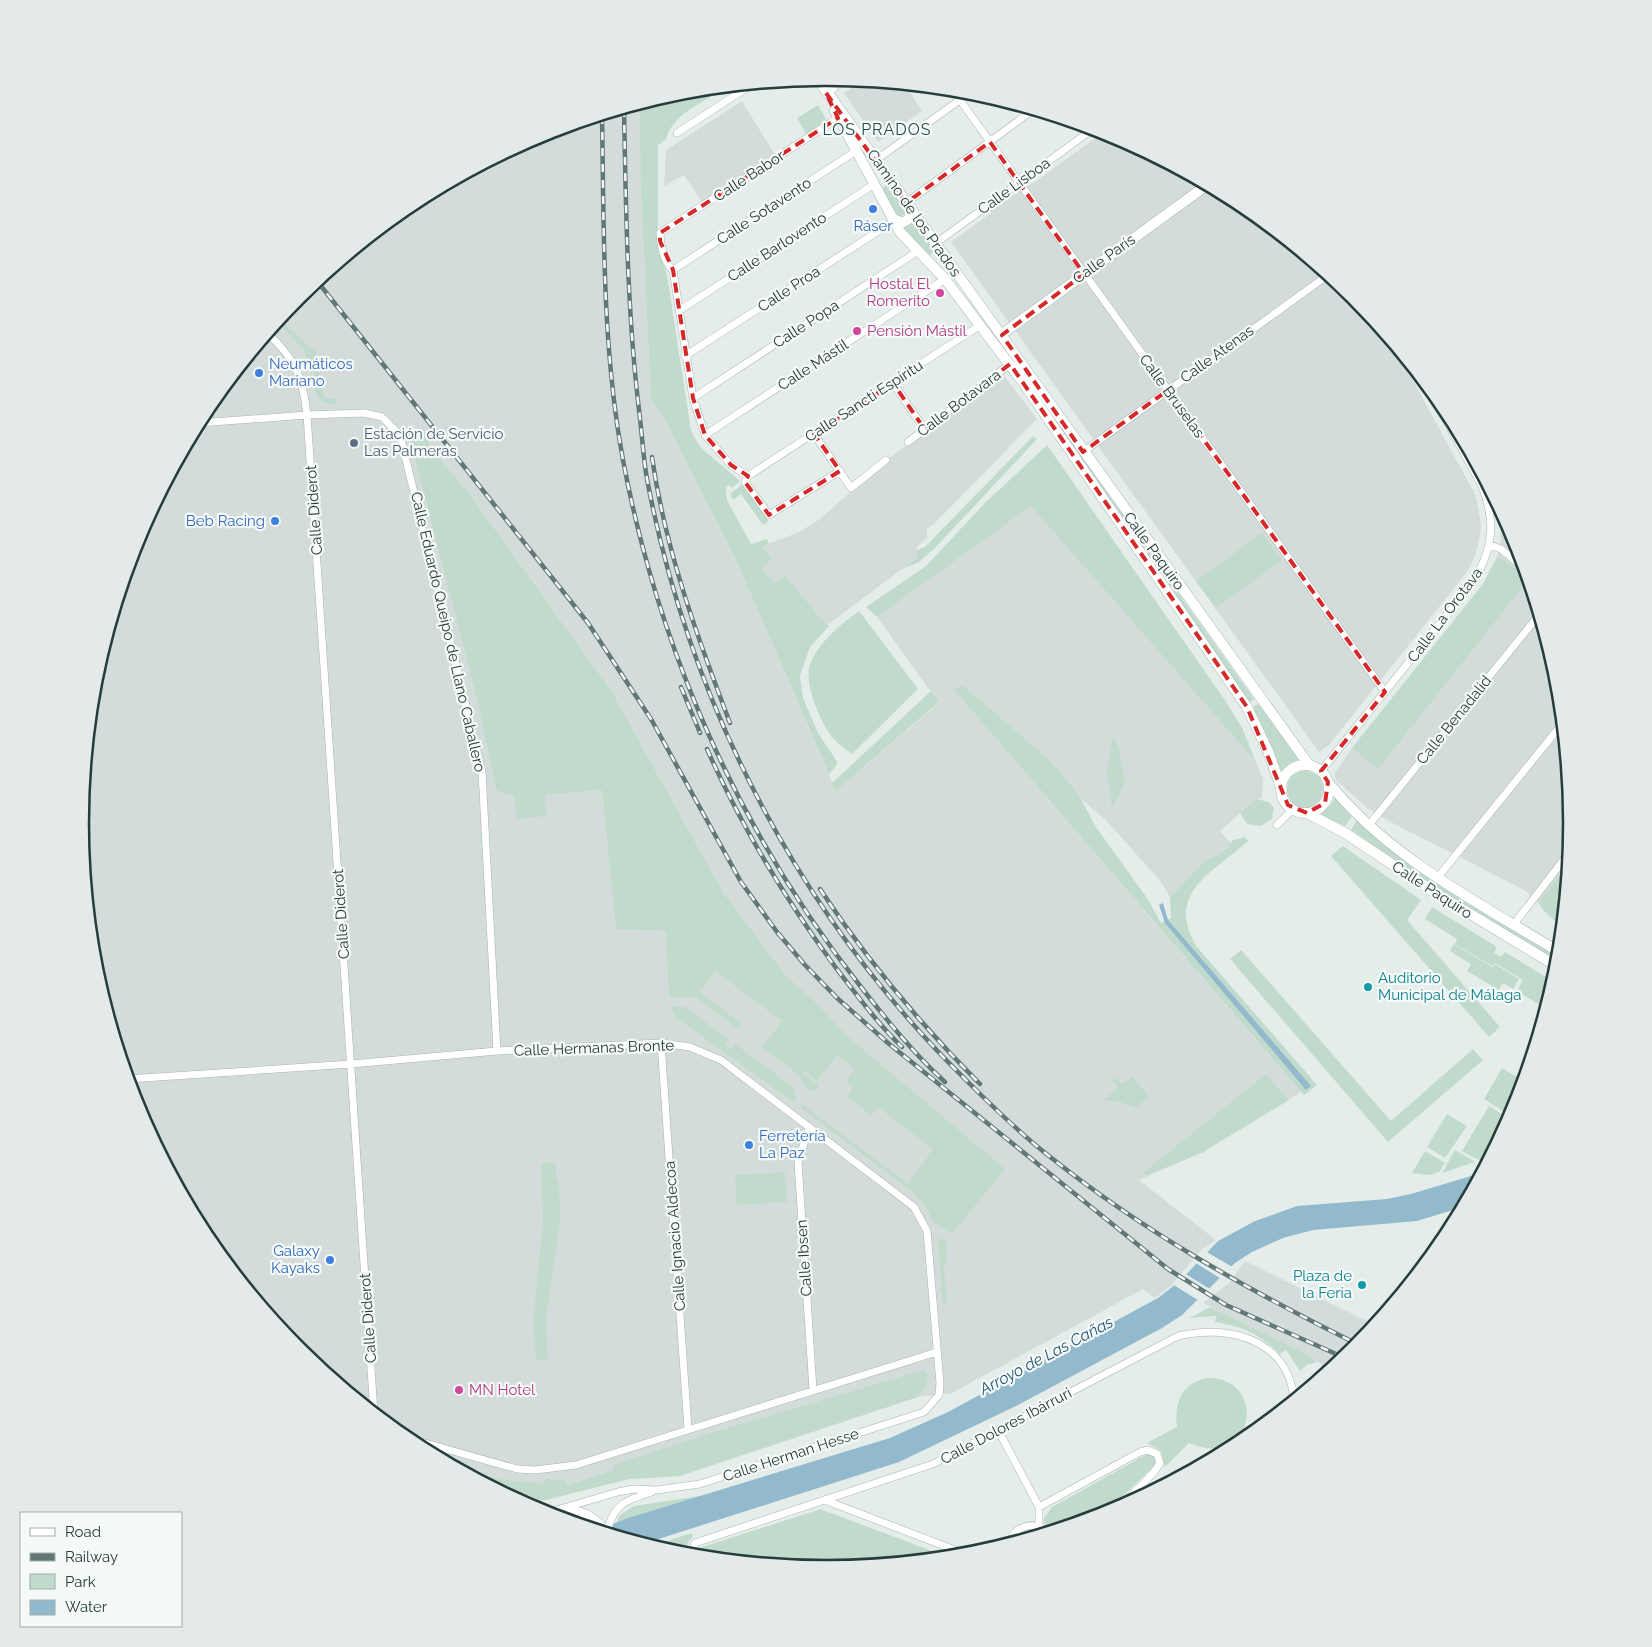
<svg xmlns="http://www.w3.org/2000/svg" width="1652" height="1647" font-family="Raleway,sans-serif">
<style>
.built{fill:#d3dcda;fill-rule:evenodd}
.green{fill:#c0dbcc}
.water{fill:#93b9cc}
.pier{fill:#e5edeb}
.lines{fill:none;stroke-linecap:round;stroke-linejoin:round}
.street-casing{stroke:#a8b5b3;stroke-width:8}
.secondary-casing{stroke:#a4b7b4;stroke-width:11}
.street{stroke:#fff;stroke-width:7}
.secondary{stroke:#fff;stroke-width:10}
.rail-casing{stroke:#617876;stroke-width:4.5}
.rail{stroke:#f5f9f8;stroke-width:2.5;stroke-dasharray:8;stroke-linecap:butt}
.marked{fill:none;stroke:#d62828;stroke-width:4;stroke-dasharray:10 6;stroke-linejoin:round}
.shop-dot{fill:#3f7fe0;stroke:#f5f9f8;stroke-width:2}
.hotel-dot{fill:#d1479c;stroke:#f5f9f8;stroke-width:2}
.service-dot{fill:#5c6f8a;stroke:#f5f9f8;stroke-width:2}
.culture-dot{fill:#0f9aa8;stroke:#f5f9f8;stroke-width:2}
.labels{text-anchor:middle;stroke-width:4.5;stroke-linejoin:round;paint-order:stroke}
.street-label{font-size:15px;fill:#263d3b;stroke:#f5f9f8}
.shop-label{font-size:15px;fill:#366cbe;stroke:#f5f9f8;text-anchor:start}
.hotel-label{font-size:15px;fill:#b23c85;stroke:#f5f9f8;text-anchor:start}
.service-label{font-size:15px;fill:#4e5e75;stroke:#f5f9f8;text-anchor:start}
.culture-label{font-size:15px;fill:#0d838f;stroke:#f5f9f8;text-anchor:start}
.neighbourhood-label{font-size:16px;letter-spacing:1px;fill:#234d4a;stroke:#f5f9f8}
.water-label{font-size:16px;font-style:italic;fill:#255973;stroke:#f5f9f8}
.rim{fill:none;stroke:#263d3b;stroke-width:2.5}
</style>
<rect width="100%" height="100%" fill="#e5edeb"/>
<path class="built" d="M861,81l44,4 17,26 -44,31 -34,-49z
M681,92l-1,25 -12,14 -2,8 -25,-5v59l10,206 12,17 73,144 100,231 103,-88 -62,-86 191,-139 156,221 18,29 21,51 -1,20h-6l-36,32 11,13 -3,4 -25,15 -33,34 -9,-15 -55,-62 -25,-21 -35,-42 -83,-72 -9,5 347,402 -98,60 -64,28 77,60 -14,9 -30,36 -17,13 -12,-9 -191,104 -35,4 -237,79 -51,3 -103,26 -115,-61 -113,-93 -92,-113 -69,-129 -43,-140 -14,-146 14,-145 43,-140 69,-129 93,-113 113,-93 129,-69zM408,432l9,1 12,5 1,9 38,45 144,200 111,200 61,82 -118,-43 -49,-2 -15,-139 -58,5 -27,23 -3,-23 -11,-1 -7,-4 -17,-82z
M742,101l33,54 -73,47 -18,-27 -20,11 2,-36z
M1104,132l137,71 113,93 39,48 83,152 5,29 -2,16 -5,18 -7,13 -138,173 -10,7 -368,-510 40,-29 -1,-3 46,-29z
M1002,373l35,46 -103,105 -7,5v9l-10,9v11l-3,2 -88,66 -41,-51 -11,8 -12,-15 -1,-21 38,-15 21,-13 68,-60z
M1499,508l16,30 43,140 14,146 -10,103 -36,-36 -139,-71 -21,-13 -30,-27 -2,-6 18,-26 131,-164 14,-27 4,-18z
M1245,1261l130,64 -22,26 -27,22 -6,-3 2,-6 -119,-61 26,-20z"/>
<path class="green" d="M716,88l2,4c-19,13 -46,23 -52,47l-8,6v95l10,41 23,150 9,16 40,34 -8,7 -4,-3 -2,3 1,12 24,44 16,-5 2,5 -7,3 10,12 -10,9 12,15 11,-8 41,50h4l-20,22 -10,29 3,22 15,35 20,30 -9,11 -93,-214 -73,-144 -12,-17 -10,-206 -1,-89 41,-12z
M818,105l9,16 -21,13 -9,-16z
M884,186h6l15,23 1,3 -4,4 -5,1 -15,-24z
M914,221l21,29 -5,5 -27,-27z
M277,322l8,4 6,5 1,-1 19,19h3l3,2 -2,5 9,42 12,1 1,5c-17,1 -20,-7 -24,-21l4,-2 -14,-32z
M1041,400l104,146 -4,3 -102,-148z
M421,428l8,10 1,9 38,45 144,200 111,200 63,84 27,24 34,36 158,133 -53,65 -18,-11 -10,-19 -9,-10 -115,-87 3,-2 105,79 25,-35 -55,-42 -7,8 -24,-18 6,-9 -7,-6 9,-13 -18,-14 -20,26 -12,-10 -2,2 16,13 -5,5 -7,-1 -7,-14 -38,-29 20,-26 -67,-50 -16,21 43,32 -4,5 -42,-32h-27l-3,-66 -50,-2 -14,-139 -57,5 1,21 -29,3 -3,-24 -11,-1 -7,-4 -17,-82 -71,-276 8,1 -1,-4z
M1033,436l4,3 -103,110 -15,13 -17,7 15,-11v-8l8,-3z
M1047,445l177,254 18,29 11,27 -1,2 -221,-251 -154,111 -11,-10 60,-41 59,-63z
M743,484l26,37 -6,4 -22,-31 -8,6 -3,-6z
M1262,533l20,27 -66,48 -20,-27z
M1148,551l106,148 -5,4 -105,-149z
M1497,557l6,2 25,21 -150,189 -26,-21 131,-164z
M859,611l59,78 -66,65c-6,-5 -13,-9 -18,-15 -13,-14 -31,-56 -24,-75 9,-22 30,-39 49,-53z
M963,685l83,72 15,16 20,26 15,28 51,71 14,25 10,-5 -1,-21 33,-34 25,-15 5,-8 12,-3 3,4c-36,32 -84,53 -51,106l120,138 -13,10 -350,-405z
M931,691l8,11 -103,89 -4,-8z
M1258,704l43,55 -10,3 -10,9 -30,-63z
M1113,736l6,12 6,35 -13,25 -5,-35z
M1287 789a18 18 0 1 1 36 0a18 18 0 1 1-36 0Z
M1335,797l18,18 -8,11 -25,-11 11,-10z
M1256,799l13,3 5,6 -2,11 -11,7 -14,-2 -7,-11z
M1357,819l202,136 -1,7 -120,-72 -87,-60z
M1343,846l78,54 -14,20 93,107 -11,10 -158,-181z
M1568,865l-6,62 -18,-16 -6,-9z
M1432,907l65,40 -3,6 7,4 4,-5 49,30 -11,25 -26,-16 6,-11 -28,-17 -3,3 -37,-22 2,-5 -32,-20z
M1454,944l38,23 3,-3 24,15 -6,10 -10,-6 -4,7 -32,-19 4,-7 -21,-13z
M1241,950l150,171 82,-72 10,11 -95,82 -158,-183z
M670,1006l15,1 43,32 -3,5 6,5 4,-5 58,43 4,12 -4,3 -108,-78 -9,-6z
M1502,1068l20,12 -19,31 -19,-12z
M1266,1074l23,26 -86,52 -56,23 -3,-3z
M1115,1077l7,7 11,-7 16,20 -14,11 -17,-7 -14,-1 14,-13 -6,-7z
M1489,1106l21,13 -21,38 -10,3 -17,-9z
M1447,1114l20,12 -22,32 -18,-11z
M1455,1150l20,12 -33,11z
M1425,1151l20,12 -6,9 -10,3 -17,-2z
M555,1162l2,20h2l1,39 -14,97 2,41 -12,1 -3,-38 10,-99 -2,-59z
M785,1172l2,30 -50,3 -2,-30z
M941,1238l5,4 1,21 -3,2 3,40 -4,-1 -5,-65z
M1210,1307l98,48 9,7 -10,3 -7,6 -14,-21 -6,4c-19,-19 -38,-28 -65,-32l1,-6 -26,2z
M924,1370l4,8 -4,12 -6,7 -238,79 -51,3 -103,26 -74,-40 46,14 46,5 1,-5 20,1 1,6 48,-16 -1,-5 98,-32z
M1208,1378c61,0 47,94 -19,65l-24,24 -4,-16 -14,-8 30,-16c-3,-24 4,-44 31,-49z
M1147,1454l5,1 3,4v6l-53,51 -50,15 -8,-8v-5l8,-11z
M713,1494l-85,24 -12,5 4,-8 14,-9z
M821,1509l2,1 125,47 -122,12 -130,-12 3,-9z
M692,1533l1,4 -4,4 -6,14 -32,-9z"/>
<path class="water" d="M1163,903l5,17 143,166 -5,4 -141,-167 -6,-18z
M1481,1173l-18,34 -46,14 -104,9 -30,8 -31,14 -17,11 -53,52 -20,13 -144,77 -119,57 -256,82 -45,-14 30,-12 262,-80 58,-26 210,-114 22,-17 38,-40 37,-20 42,-15 90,-7 24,-5z"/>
<path class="pier" d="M1205,1251l29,17 -11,12 -29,-18z
M1184,1273l29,18 -12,11 -29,-18z"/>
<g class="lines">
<g class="street-casing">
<path id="street" d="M828,95l13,-16
M960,100l425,592
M677,133l74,-48
M876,160l95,-68
M906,203l127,-93
M936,243l157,-114
M673,270l183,-119
M680,310l193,-125
M268,334c27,24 35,44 39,81l67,998
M685,356l209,-135
M893,383l32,47
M693,398l225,-147
M198,423l109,-8 57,-2 18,4 18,18 82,337 15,279
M814,434l37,54 35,-28
M705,435l240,-156
M908,442l102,-78
M1083,452l245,-177
M748,476l-17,-11 -26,-30 -12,-37 -20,-128c-9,-7 -13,-26 -13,-37l178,-115
M748,476l231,-150
M748,476l-3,6 24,33 71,-44
M1490,545l11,4 24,20
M1321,771l153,-190c19,-33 22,-59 8,-95l-55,-101
M1277,825l16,-16
M1369,825l170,-210
M1438,877l124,-153
M1514,924l55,-71
M661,1043l27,386
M128,1079l223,-15 146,-13 164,-8 29,4 31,13 193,147 13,24 13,152 -1,12 -15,17 -224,72 -43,6 -24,-1 -15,3 -58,17
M809,1128l-11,34 15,228
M998,1430l41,77v20
M404,1437l113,32 18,1 41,-5 361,-113
M827,1501l141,54
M1039,1507l101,-55 8,-2 9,4 3,9 -6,9 -36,37
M607,1533c6,-29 19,-33 45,-41
M1009,1544c5,-18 24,-24 38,-12
M690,1556l5,-13 238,-79 245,-128c50,-12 111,3 116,64"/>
</g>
<g class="secondary-casing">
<path id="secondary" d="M817,78l492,687
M835,111l65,121 45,47 77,102 225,326 21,44 14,39
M892,218l10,5 7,-4 2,-10
M1002,334l205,-149
M1281 789a24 24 0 1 1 48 0a24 24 0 1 1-48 0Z
M1328,782c60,75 151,121 231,170
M1307,813l38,20 89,59 124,75
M546,1514c24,-7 46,-3 60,19"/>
</g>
<use href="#street" class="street"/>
<use href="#secondary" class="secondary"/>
<g class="rail-casing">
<path id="rail" d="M624,109c2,100 3,201 15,301 3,23 4,46 8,69 43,228 156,442 322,604 26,26 52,51 80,73 95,76 201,135 310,189
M602,116c2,114 0,231 21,344 36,191 117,374 238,527 25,32 53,67 84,95
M317,281l271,342 63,96 90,163 36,50 28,33 32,33 51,45 280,226 58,36 119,53
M652,457c13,92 45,179 78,266
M681,687l19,46
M707,749c34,77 79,151 129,219 21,27 41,55 66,79
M820,889c47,71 100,135 160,195"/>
</g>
<use href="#rail" class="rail"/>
</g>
<path class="marked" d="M826,93l80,110 84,-61 94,132 -82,61 81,117 85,-62 217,302 -64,79 7,11 -3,21 -18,10 -19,-8 -41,-98 -237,-343 -85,66 -32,-47 -79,51 26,37 -71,44 -24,-33 3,-6 -17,-11 -26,-30 -12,-37 -20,-128 -13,-29v-8l178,-115z"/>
<g class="shop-dot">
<circle cx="873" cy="209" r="5"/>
<circle cx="259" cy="373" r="5"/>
<circle cx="275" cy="521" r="5"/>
<circle cx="749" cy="1145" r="5"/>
<circle cx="330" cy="1260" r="5"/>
</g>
<g class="hotel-dot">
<circle cx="940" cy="293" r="5"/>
<circle cx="857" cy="331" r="5"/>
<circle cx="459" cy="1390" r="5"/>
</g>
<circle class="service-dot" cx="354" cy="443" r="5"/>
<g class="culture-dot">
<circle cx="1368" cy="987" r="5"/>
<circle cx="1362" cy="1285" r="5"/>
</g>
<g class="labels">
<g class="street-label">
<text transform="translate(749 176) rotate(-33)" y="5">Calle Babor</text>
<text transform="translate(1014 186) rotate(-36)" y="5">Calle Lisboa</text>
<text transform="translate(764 211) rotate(-33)" y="5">Calle Sotavento</text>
<text transform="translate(914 213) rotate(55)" y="5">Camino de los Prados</text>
<text transform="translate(777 247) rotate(-33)" y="5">Calle Barlovento</text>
<text transform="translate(1104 259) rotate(-36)" y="5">Calle París</text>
<text transform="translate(789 289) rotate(-33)" y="5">Calle Proa</text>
<text transform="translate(806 324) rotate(-33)" y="5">Calle Popa</text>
<text transform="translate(1217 354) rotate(-36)" y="5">Calle Atenas</text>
<text transform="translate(813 365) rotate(-33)" y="5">Calle Mástil</text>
<text transform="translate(1172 396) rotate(54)" y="5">Calle Bruselas</text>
<text transform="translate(864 401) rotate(-33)" y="5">Calle Sancti Espíritu</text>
<text transform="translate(959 403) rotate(-37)" y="5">Calle Botavara</text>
<text transform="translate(314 510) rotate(-94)" y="5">Calle Diderot</text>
<text transform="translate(1154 551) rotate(54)" y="5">Calle Paquiro</text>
<text transform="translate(1445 615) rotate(-53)" y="5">Calle La Orotava</text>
<text transform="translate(448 632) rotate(77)" y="5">Calle Eduardo Queipo de Llano Caballero</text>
<text transform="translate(1454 720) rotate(-51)" y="5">Calle Benadalid</text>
<text transform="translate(1432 890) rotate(33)" y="5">Calle Paquiro</text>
<text transform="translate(341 914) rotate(-94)" y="5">Calle Diderot</text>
<text transform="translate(594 1048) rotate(-2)" y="5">Calle Hermanas Bronte</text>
<text transform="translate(675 1236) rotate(-94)" y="5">Calle Ignacio Aldecoa</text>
<text transform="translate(804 1258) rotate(-94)" y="5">Calle Ibsen</text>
<text transform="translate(368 1318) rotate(-94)" y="5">Calle Diderot</text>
<text transform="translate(1006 1426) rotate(-28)" y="5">Calle Dolores Ibárruri</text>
<text transform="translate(791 1455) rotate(-18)" y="5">Calle Herman Hesse</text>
</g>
<g class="shop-label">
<text x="873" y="231" text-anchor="middle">Ráser</text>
<text x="269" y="369">Neumáticos<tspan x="269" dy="17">Mariano</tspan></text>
<text x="265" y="526" text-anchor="end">Beb Racing</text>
<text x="759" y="1141">Ferretería<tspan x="759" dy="17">La Paz</tspan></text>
<text x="320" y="1256" text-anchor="end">Galaxy<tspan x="320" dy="17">Kayaks</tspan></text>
</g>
<g class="hotel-label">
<text x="930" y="289" text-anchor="end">Hostal El<tspan x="930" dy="17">Romerito</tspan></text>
<text x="867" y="336">Pensión Mástil</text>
<text x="469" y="1395">MN Hotel</text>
</g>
<g class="service-label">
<text x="364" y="439">Estación de Servicio<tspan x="364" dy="17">Las Palmeras</tspan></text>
</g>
<g class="culture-label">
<text x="1378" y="983">Auditorio<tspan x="1378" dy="17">Municipal de Málaga</tspan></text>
<text x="1352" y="1281" text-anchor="end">Plaza de<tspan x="1352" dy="17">la Feria</tspan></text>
</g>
<g class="neighbourhood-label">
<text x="877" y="135">LOS PRADOS</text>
</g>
<g class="water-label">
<text transform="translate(1046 1355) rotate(-28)" y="6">Arroyo de Las Cañas</text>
</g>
</g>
<path d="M0 0H1652V1647H0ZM89 823a737 737 0 1 1 1474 0a737 737 0 1 1-1474 0Z" fill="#e4eae9" fill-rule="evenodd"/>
<path class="rim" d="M89 823a737 737 0 1 1 1474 0a737 737 0 1 1-1474 0Z"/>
<rect x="20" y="1512" width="162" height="115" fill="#f5f9f8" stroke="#a2aeac"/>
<rect x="30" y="1528" width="25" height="8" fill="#ffffff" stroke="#a2aeac"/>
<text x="65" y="1537" font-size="15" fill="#263d3b">Road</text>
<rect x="30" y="1553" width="25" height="8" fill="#617876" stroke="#a2aeac"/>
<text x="65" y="1562" font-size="15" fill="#263d3b">Railway</text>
<rect x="30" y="1574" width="25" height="15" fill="#c0dbcc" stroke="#a2aeac"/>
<text x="65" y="1587" font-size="15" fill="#263d3b">Park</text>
<rect x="30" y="1600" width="25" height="15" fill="#93b9cc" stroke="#a2aeac"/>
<text x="65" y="1612" font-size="15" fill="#263d3b">Water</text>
</svg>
